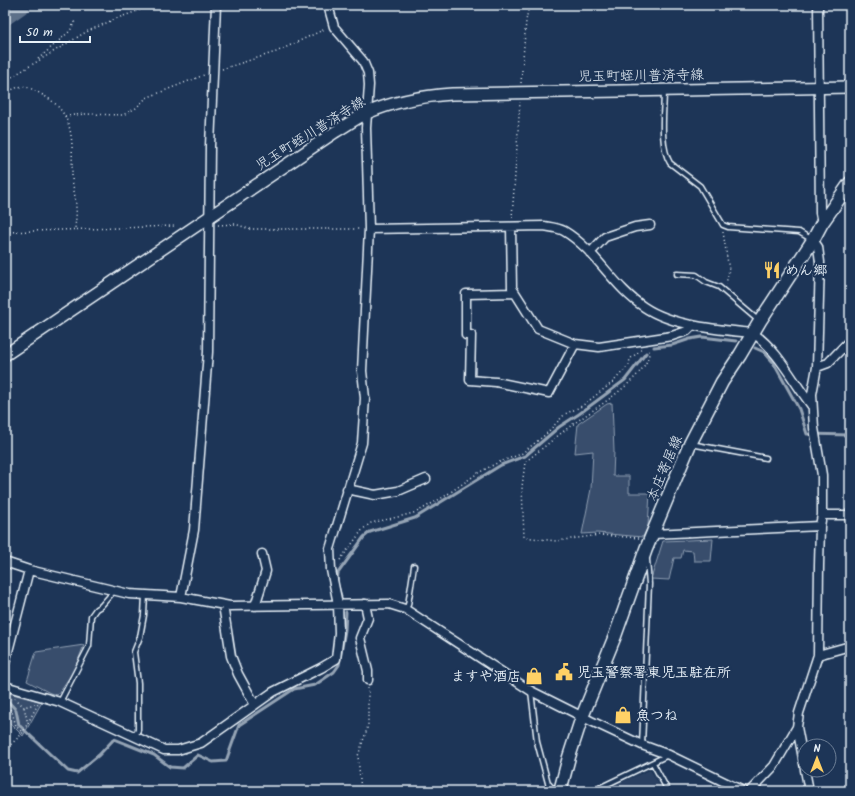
<svg xmlns="http://www.w3.org/2000/svg" width="855" height="796" font-family="Kalam,'Klee One',sans-serif">
<style>
.built{fill:#2a4162}
.green{fill:#374d6c;stroke:#909fb2}
.lines{fill:none;stroke-linecap:round;stroke-linejoin:round}
.stream{stroke:#95a4b5;stroke-width:3}
.river{stroke:#5d7089;stroke-width:17}
.service-casing{stroke:#e8f1f8;stroke-width:7}
.minor-casing{stroke:#e8f1f8;stroke-width:11}
.secondary-casing{stroke:#e8f1f8;stroke-width:14}
.primary-casing{stroke:#e8f1f8;stroke-width:15}
.path{stroke:#e8f1f8;stroke-width:1.5;stroke-dasharray:1 3;stroke-linecap:butt}
.service{stroke:#1d3557;stroke-width:4}
.minor{stroke:#1d3557;stroke-width:8}
.secondary{stroke:#1d3557;stroke-width:11}
.primary{stroke:#1d3557;stroke-width:12}
.labels{text-anchor:middle;stroke-width:4;stroke-linejoin:round;paint-order:stroke}
.street-label{font-size:14px;fill:#e8f1f8;stroke:#1d3557}
.poi-label{font-size:14px;font-weight:bold;fill:#e8f1f8;stroke:#1d3557;text-anchor:start}
</style>
<rect width="100%" height="100%" fill="#1d3557"/>
<filter id="ink" filterUnits="userSpaceOnUse"><feTurbulence type="fractalNoise" baseFrequency=".025" numOctaves="2"/><feDisplacementMap in="SourceGraphic" scale="8" xChannelSelector="R" yChannelSelector="G"/><feConvolveMatrix kernelMatrix="1 2 1 2 8 2 1 2 1" color-interpolation-filters="sRGB"/></filter>
<g filter="url(#ink)">
<path class="built" d="M650,770l13,21h-53l-2,-3z"/>
<path class="green" d="M612,403l2,48 -1,25h16v17h21l-2,33 -5,11 -46,-4 -15,1 9,-45 2,-38 -18,2 3,-29 29,-20z
M713,539l-2,22h-17l-1,-10 -10,-1 -2,8h-7l-5,22 -18,-1 12,-38z
M84,645l-10,26 -17,24 -7,-2 -23,-12 9,-29z
M5,692l37,10 -19,34 -9,-9 -9,-7z"/>
<g class="lines">
<path class="stream" d="M654,347l18,-2 18,-6 12,-2 34,4
M755,348l9,4 9,10 26,47 8,25 43,1
M341,596l-4,-13 1,-10 26,-36 6,-5 45,-14 86,-53 24,-9 34,-29 20,-13 46,-34 21,-27
M5,698l11,12 3,15 49,46 9,2 22,-18 15,-16 40,16 16,12 13,1 15,-13 15,7 13,-1 13,-36 55,-36 21,-4 19,-13 5,-7 6,-35 1,-18
M5,788l13,3"/>
<path class="river" d="M5,17l17,-12"/>
<g class="service-casing">
<path id="service" d="M664,90c0,21 -5,55 6,73l30,23 23,39 5,2 71,5 12,7
M677,274l19,1 3,2 7,5 13,5 40,34
M691,444l75,14
M405,609l3,-4 6,-39
M531,691l6,51 11,41 7,8
M60,702l29,-56 2,-30 5,-7 5,-3 13,-15
M135,736l3,-6v-47l-4,-31 6,-15 4,-22 1,-20
M642,745l7,-161 -2,-24
M653,763l15,28
M593,791l75,-36"/>
</g>
<g class="minor-casing">
<path id="minor" d="M818,5l2,208 2,10
M511,227l1,61 26,41 37,15 24,3 73,-11 15,-5 6,-6
M369,229l175,-3c6,1 15,2 20,5 32,19 49,56 80,76 28,19 76,23 109,26 26,18 40,49 59,73
M590,253l15,-16 30,-10 15,-2
M515,293l-49,1v41h5l-1,45 26,2 53,11 26,-49
M817,367l11,-4 22,-23
M347,489l28,6 23,-4 28,-12
M822,515h28
M653,534l167,-8
M5,562l24,8 100,24 52,3 49,9 159,-2 16,5 126,82 60,30 51,24 27,10 74,36
M181,597l13,-67 14,-178 2,-206 6,-141
M365,604l3,14 -8,20 8,33v9
M223,605l8,51 7,18 17,31
M255,606l11,-35 -4,-17
M818,655l32,-9
M5,663l24,-93
M5,686l55,16 104,48h14l23,-7 72,-51 48,-24 15,-9 3,-26 -1,-29 -7,-34 -1,-21 32,-106 3,-45 -3,-27 7,-142 -3,-101 3,-43 -1,-12 -5,-12 -29,-34 -6,-22
M797,727l8,42
M805,770l4,21
M750,791l24,-25 23,-39 2,-14 19,-58 1,-90 1,-39 2,-11v-40l-8,-47 -2,-34 5,-27 3,-105 -2,-15 -5,-7"/>
</g>
<g class="secondary-casing">
<path id="secondary" d="M5,355l330,-223c11,-6 21,-14 32,-19 28,-12 56,-17 85,-19l398,-7"/>
</g>
<g class="primary-casing">
<path id="primary" d="M560,791l9,-34 13,-40 33,-81 31,-87 44,-105 32,-62 18,-27 20,-34 53,-81 9,-17 28,-40"/>
</g>
<path class="path" d="M38,59l32,-28 5,-10
M222,69l54,-17 49,-23
M5,81l81,-49 29,-13 39,-14
M521,83l5,-62 3,-16
M5,93c19,-9 18,-9 36,1 36,19 31,49 31,84 1,10 4,20 4,30 1,7 -1,15 -1,22
M65,116l20,-2 38,1 13,-7 10,-10 58,-23
M512,218l8,-116
M218,225l17,-1 15,5h111
M5,232l168,-6 3,2
M723,232l6,38 -3,14
M639,538l-39,-3 -44,6 -32,-4 -2,-50 3,-25c17,-13 33,-27 51,-40 18,-13 77,-48 73,-73
M340,560l23,-31 8,-6 31,-7 15,-4 28,-16 33,-23 19,-10 24,-9 24,-19 20,-21 17,-8 31,-24 16,-17 1,-6 12,-10
M15,698l9,9
M5,703l7,9 4,14 7,7
M5,704l8,-7
M28,724l-4,-17 11,-3
M5,750l17,-16 16,-30
M361,791l-3,-35 10,-30v-38"/>
<use href="#service" class="service"/>
<use href="#minor" class="minor"/>
<use href="#secondary" class="secondary"/>
<use href="#primary" class="primary"/>
</g>
</g>
<defs>
<g id="restaurant-bare" transform="scale(1.38)"><path d="M-5-6h1v4h1v-4h1v4h1v-4h1v5L-1.5 .5V6h-2V.5L-5-1ZM5-6V6H3V1.5H1.5Q1.5-4 5-6Z" fill="#ffd166" stroke="#1d3557" stroke-width="2.5" paint-order="stroke"/></g>
<g id="civic-bare" transform="scale(1.38)"><path d="M-.6-6.5H3V-4.5H.6V-3L4-1V1h2V6H-6V1h2V-1L-.6-3ZM-1.2 2.5V6h2.4V2.5Z" fill="#ffd166" stroke="#1d3557" stroke-width="2.5" paint-order="stroke"/></g>
<g id="shop-bare" transform="scale(1.38)"><path d="M-5-2.5h2.3a2.7 3.5 0 0 1 5.4 0H5L5.5 6h-11ZM-1.5-2.5h3a1.5 2.3 0 0 0-3 0Z" fill="#ffd166" stroke="#1d3557" stroke-width="2.5" paint-order="stroke"/></g>
</defs>
<g fill-rule="evenodd">
<use href="#restaurant-bare" x="772" y="270"/>
<use href="#civic-bare" x="564" y="672"/>
<use href="#shop-bare" x="534" y="676"/>
<use href="#shop-bare" x="623" y="715"/>
</g>
<g class="labels">
<g class="street-label">
<text transform="translate(641 75) rotate(-1)" y="5">児玉町蛭川普済寺線</text>
<text transform="translate(310 133) rotate(-32)" y="5">児玉町蛭川普済寺線</text>
<text transform="translate(664 468) rotate(-67)" y="5">本庄寄居線</text>
</g>
<g class="poi-label">
<text x="785" y="275">めん郷</text>
<text x="577" y="677">児玉警察署東児玉駐在所</text>
<text x="521" y="681" text-anchor="end">ますや酒店</text>
<text x="636" y="720">魚つね</text>
</g>
</g>
<rect width="855" height="796" fill="none" stroke="#1d3557" stroke-width="20"/>
<rect x="10" y="10" width="835" height="776" fill="none" stroke="#e8f1f8" stroke-width="1.5" filter="url(#ink)"/>
<g transform="translate(817 758)"><circle r="19" fill="#1d3557" stroke="#6e8097"/>
<path d="M0-3L7 15L0 10L-7 15Z" fill="#ffd166"/>
<text y="-6" font-size="11" font-weight="bold" text-anchor="middle" fill="#e8f1f8">N</text>
</g>
<path d="M20 36v6h70v-6" fill="none" stroke="#e8f1f8" stroke-width="2"/>
<text x="26" y="36" font-size="12" fill="#e8f1f8" stroke="#1d3557" stroke-width="3" paint-order="stroke">50 m</text>
</svg>
